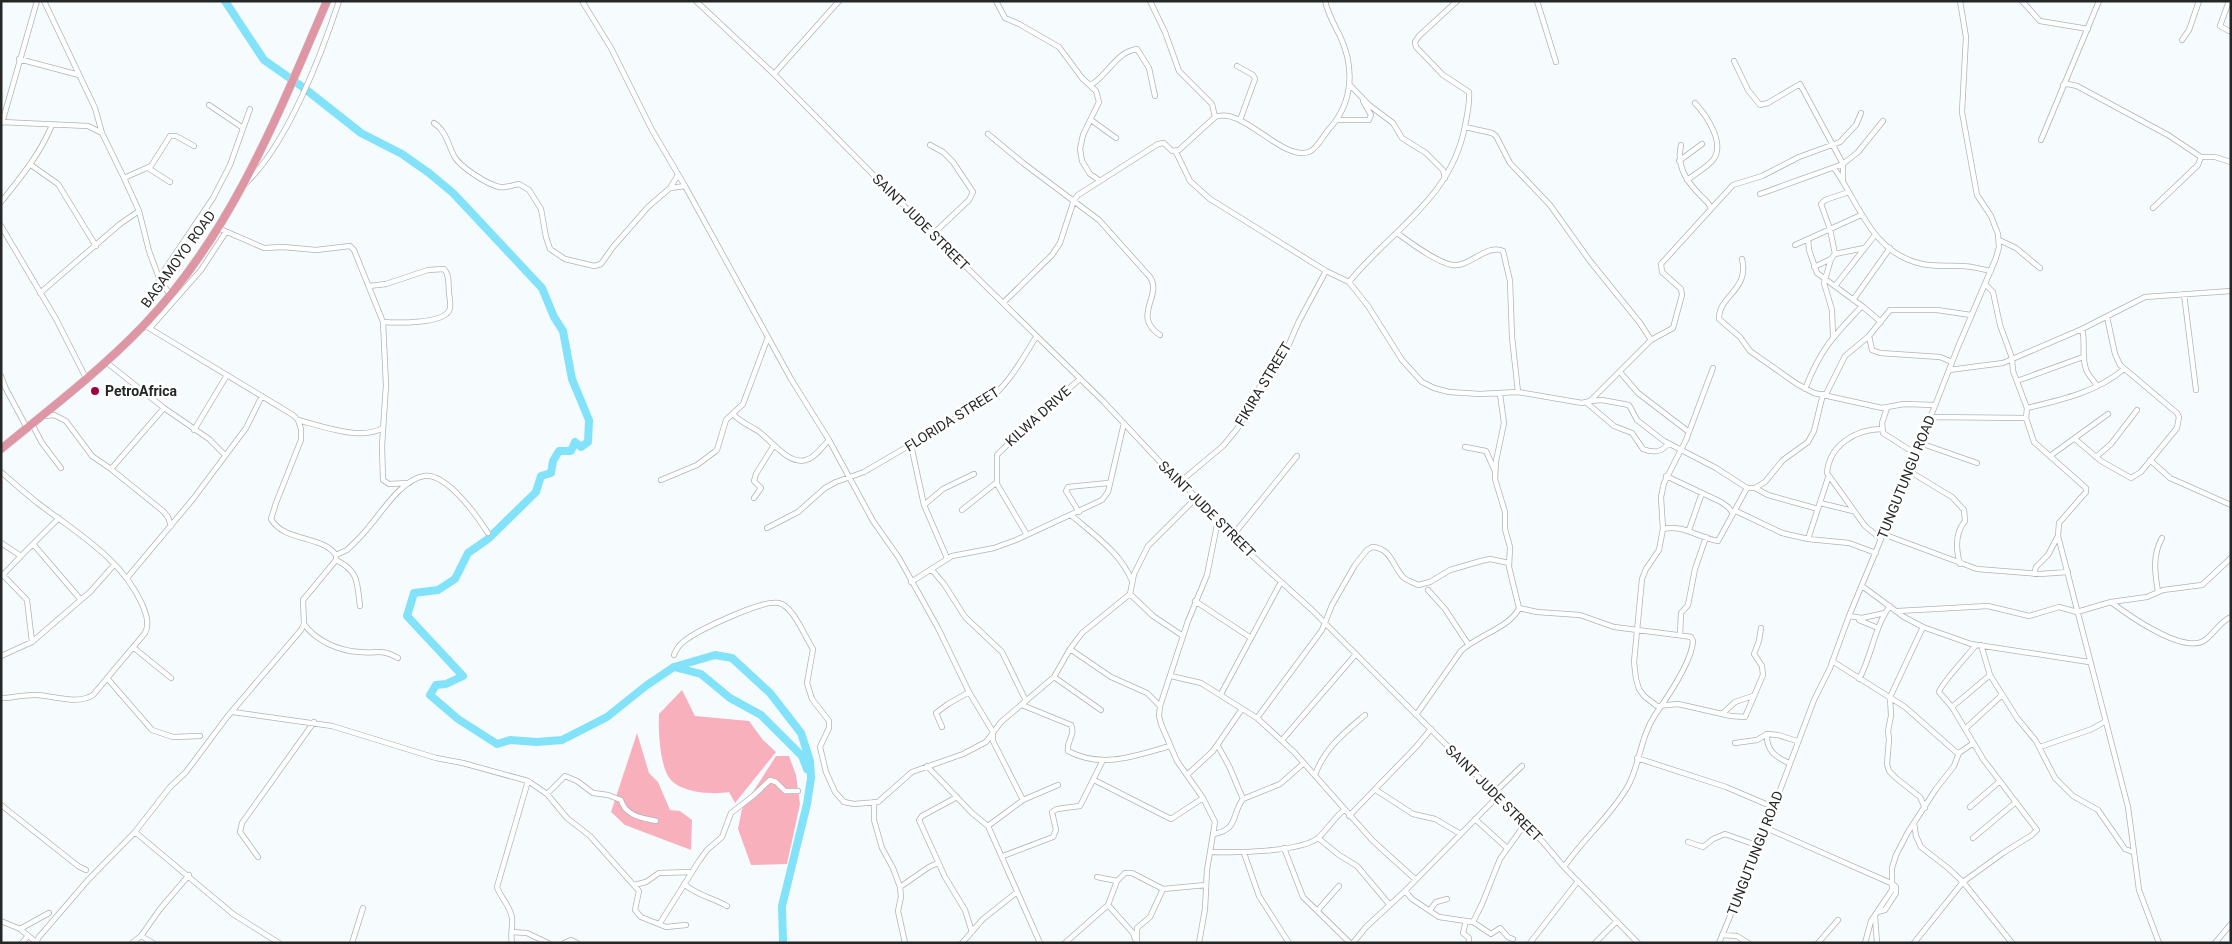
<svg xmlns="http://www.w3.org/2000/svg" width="2232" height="944" font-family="Roboto,sans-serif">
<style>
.green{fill:#f9b0bd}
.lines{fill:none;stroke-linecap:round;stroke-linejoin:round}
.river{stroke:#82e2f9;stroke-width:8}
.minor-casing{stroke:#afb5b6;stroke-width:6}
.trunk-casing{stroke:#d8d8d8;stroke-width:9}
.minor{stroke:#fff;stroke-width:4.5}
.trunk{stroke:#de96a4;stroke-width:8}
.poi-dot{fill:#9f0244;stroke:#fff;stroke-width:2}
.labels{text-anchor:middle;stroke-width:5;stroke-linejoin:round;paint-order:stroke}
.street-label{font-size:14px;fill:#252727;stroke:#fff}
.poi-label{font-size:14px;font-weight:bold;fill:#252727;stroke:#fff;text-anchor:start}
</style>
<rect width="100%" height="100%" fill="#f6fcfd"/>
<path class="green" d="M682,690l13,26 54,5 14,19 13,12 -41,51 -6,-11c-16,3 -52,1 -61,-16 -8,-14 -10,-46 -9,-62z
M637,733l12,40 9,9 12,28 10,1 12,9 -1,30 -66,-25 -14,-13z
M776,756h13l7,19 4,29 -13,60 -36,1 -13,-36 4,-20z"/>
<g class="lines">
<path class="river" d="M225,1l39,59 40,28 57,45 41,21 27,19 24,20 89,95 12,29 9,14 9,48 17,41 -1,22 -7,5 -6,-5 -4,9h-12l-6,10 -2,12 -10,3 -5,16 -48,47 -20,14 -13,26 -17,11 -24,3 -7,23 56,60 -17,8 -10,1 -6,10 28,24 39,25 13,-4 27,2 25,-2 45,-23 40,-32 27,-18 41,-12 17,3 38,35 31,40 9,28 1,17 -4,26 -25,102 1,37
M674,667l27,7 29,24 31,17 41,41 5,13"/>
<g class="minor-casing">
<path id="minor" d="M44,1l51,107 7,25
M582,1l29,47 41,82 33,56 106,193 38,61 44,81 26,37 39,70 31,64 24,40v9l30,59
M696,1l78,73 135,137 194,190 58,62 73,71 12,16 66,60 231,232 21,25 74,76
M996,1l9,17 14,6 40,23 23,31 14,13 3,11 -16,33 -3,14 2,12 8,13 9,6
M1150,1l15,31 14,39 33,33 3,13
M1537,1l19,61
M2022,1l18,20 48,8
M2229,31l-9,-5 9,-25
M2182,40l7,-10 10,-29
M19,59l60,16
M1734,61l14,29 12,15 8,-2 32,-19 43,80v16
M1237,66l16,9 2,4 -15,41
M774,74l65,-73
M1091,85c18,-11 25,-33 46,-36l12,19 6,28
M1350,85l19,20 24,18 9,15 24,15 17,17 2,8
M2063,85l5,-1 9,2 91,49 33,22 -3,8 -45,43
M209,105l34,23
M1091,120l25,18
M1337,120h32l2,-5 -8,-14
M1,122l87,4 14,7 22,45 15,33 10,40 10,27 11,17
M2,123l35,-122
M434,123c12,8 14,21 20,33 6,11 34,29 46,31 6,1 13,-2 19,-3l10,6 12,19 5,28 4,12 15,10 29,7 7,-2 12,-17 35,-40 22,-19 8,-13
M1465,127l27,6 4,3 14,27 40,42 40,56 50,62 11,17
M988,134l35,29 76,57 51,57c13,19 -19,39 10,58
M2041,140l58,-139
M930,145l13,7 10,10 20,30 -4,8 -36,34
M1176,152l14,29 20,18 116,72 23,11 19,24 34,54 20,22 12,6 15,4 31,2 38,-2 64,11 8,-2 61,-61 22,-12 9,-33 -1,-6 -19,-17 -1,-8 50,-55c-1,-5 -5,-8 -9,-12 -15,-15 -26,-30 -21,-52
M2201,157h14l16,5
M1679,161l23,-17
M31,165l27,19 38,62
M148,168l22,14
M1834,168c26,36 37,85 88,96 13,3 26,1 39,2 10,0 20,3 30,5
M124,178l27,-12 19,-30h6l18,10
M1687,180c8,-6 19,-12 26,-20 13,-17 -7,-45 -18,-57
M246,183c41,-39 75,-127 93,-182
M670,188l15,-2
M1760,194l83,-30 15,-12 25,-31
M1,202c20,-25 39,-48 51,-77
M1711,209l22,-24 29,-9 37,-19 41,-15 16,-17 5,-12
M1,226l55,93 30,59
M218,228l46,20 19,-1 33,3 34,-4 4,4 29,72 3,63 -4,61 1,34 6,4 20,-1
M1397,233c14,10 39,29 55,32 17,3 35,-22 51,-14l7,30 2,56 6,55
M1999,240l17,8 24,20
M1795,245l66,-30
M1835,254l29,-6
M1742,259c8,31 -24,37 -23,60l21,18 10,14 47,33 17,9 68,15 22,-4 31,1
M1831,259l-7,24 8,27 1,26
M1814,267l17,-8 4,-5 -5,-25 -9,-25 4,-4 24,-8
M159,278l54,-80 17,-33 20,-56
M1349,282c43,-53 102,-83 116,-156 2,-11 5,-22 4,-34l-26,-17 -27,-28 -1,-5 4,-6 38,-35
M1985,284l8,8 7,33 12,33 1,13 14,37 -1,10
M369,286l17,-2 42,-14 16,-1c6,6 4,15 5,23 0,5 3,14 0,19 -8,13 -53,12 -66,11
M1835,286l40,-51
M40,293l80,-69 19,-13
M2184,294l12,96
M1853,300l37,-52
M1003,303l49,-48 8,-12 14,-43 4,-5 80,-51 6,-1 8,8 7,-1 36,-33c28,-11 66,44 94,35 8,-3 14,-16 20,-23 24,-26 26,-61 11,-93 -6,-12 -12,-22 -15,-35
M1862,306l19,16
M150,328l51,-58 25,-38
M2082,329c4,13 -1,27 4,40 2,7 8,11 11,17
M1869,336l3,14 8,3 60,4 12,5
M106,362l58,46 45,31 16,16
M1949,370l54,-7 79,-34 63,-32 86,-6
M1620,372l18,21 51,39
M1,376l5,13 21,39
M2017,381l66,-24
M1805,389c16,-41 28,-52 57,-83l-45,-33 -8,-23 -1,-11
M1826,394l19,-38 24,-20 21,-26h47l34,5
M1590,401l12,-1 27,5 8,15 27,21 52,27 31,20 -29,53c-19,-3 -35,-17 -55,-12l-4,21 -13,19 -4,10 -8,83 2,17 3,10 5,7 13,10 21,-2 53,12 14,1 18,-42 -1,-9 -8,-12 5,-13 2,-13
M1587,403l27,23 18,7 11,16c10,4 18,4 25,-5
M1887,408l-5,15 1,10 33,21
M2027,408c34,-8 70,-16 97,-39
M733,414c7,8 16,11 25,17 13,9 30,34 48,29 9,-2 17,-14 23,-20
M44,416l10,-1 12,6 26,35 19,13 52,42 5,6 3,9
M1930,417l96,1 8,24 52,46v4l-27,31 -1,13 70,271 11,83 20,53
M298,420c23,6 63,21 85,8
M32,424l10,19 19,25
M194,430l33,-55
M2075,439l26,22 30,17 10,-6 36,-44 2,-11 -2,-4 -57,-48 -5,-11 -8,-37
M1920,443l57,20
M911,445l13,60 23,53
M1465,447l21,4 9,20
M2050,456l58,-42
M2096,457l15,-13 26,-34
M2150,460l20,18 61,27
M111,469l53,-61
M1909,471l43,26 12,13 1,11c-10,12 -9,29 -5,43
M1,472c13,11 25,22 38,32 38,29 83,55 103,100 4,10 8,19 3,29l-52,62c-16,10 -38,1 -56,0 -12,-1 -24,3 -36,3
M1666,476l55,26 7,5 5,6
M661,480l36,-15 20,-15 9,-30 17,-16 25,-67
M1180,482l43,-36 14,-17 12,-19 16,-35 21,-24 13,-30 27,-50
M1747,488h8l13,7 50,14
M1755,488l10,-6 18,-22 25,-18 6,-11 9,-37
M754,498l7,-10 -7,-7 2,-7 18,-29
M1820,503l33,8
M924,505l19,-16 31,-15
M962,510l35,-28
M1736,511l46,22 26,6 41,4 27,10
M1079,512l-13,-21 2,-4 40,-4
M1071,515c22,19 50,38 61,66
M767,528l31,-16 27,-24 11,-6 28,-10 128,-75c19,-17 31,-39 44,-60
M1663,529l-2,-32 3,-14 22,-43 27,-72
M1689,530l13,-37
M1234,534l63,-78
M1883,534l94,35 63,5 28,-2
M1027,535l-30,-51v-29l35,-35 48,-41
M1808,539l20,-61
M1881,539l-16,-13 -38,-53c2,-27 28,-44 55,-44
M1,543l20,13 38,-38
M34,545l47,55
M336,555l11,-5c7,-7 15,-14 21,-22 14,-16 33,-48 56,-52 23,-3 53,40 64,57
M336,560c23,11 21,23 24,46
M932,570l12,14 21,33 37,35 24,49
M1,573l26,27 5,42
M2034,574l2,-7 12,-12 10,-19
M3,575l18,-19
M127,578l66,-79 53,-71 16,-32
M911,582l41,-26 42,-8 22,-8 86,-40 6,-8 16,-69
M1862,586l42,31 19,10 48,17 118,18
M1428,590l17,19 23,35
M2158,592c-3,-19 -6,-36 4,-54
M1130,594l23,22 30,20
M1195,601l56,37
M2111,602c17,13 73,53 94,38 10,-7 14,-18 26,-23
M1519,608l18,4 43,3 34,12 71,9 6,1 2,4c-1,21 -26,57 -38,74 -15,23 -15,49 -27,71 -17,30 -45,53 -64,81
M1898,611l90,-5 41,10 30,-9 18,5 34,-10 36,-5 16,-7 39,-5 29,-27
M1849,616l13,2 23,-5
M1859,620l19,8
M304,624c12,17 35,27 56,28 18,2 20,-4 38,6
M1923,627l-33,70 1,19 -3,15 1,8 -2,25 2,7 7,7 24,19 5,11
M1680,635l1,-22 7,-8 7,-36 11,-32
M1981,645l9,30 27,43 19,23 19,37 18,18 25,14 27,39 8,3
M134,648l37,30
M1070,649l41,28 36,16 13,13
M674,655c2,-5 4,-9 9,-13 13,-11 80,-43 96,-39 14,3 26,34 34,46l-6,34 5,16 17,22v7l-9,19 6,25 9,20 9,10 10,2 24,-2 34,-30 51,-18 23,-12 15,-20 53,-45 16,-28 12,-16 48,-39 4,-20 14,-28 48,-48
M1,656l31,-14 58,-50 24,-27
M1832,661l73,46 51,45 3,1 13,-9
M1171,676l30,7 56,35 37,34 79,89 42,38
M1054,677l47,33
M107,678l45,52 21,7 27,-1
M1859,679c13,-23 15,-52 31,-73
M1221,694l60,-112
M1022,705l49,20c5,10 -5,16 -3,26 34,18 67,5 102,-5
M1952,707l38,-32
M233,712l99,14 104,32 27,5 65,18 19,13 20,24 23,18 49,55 -4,19 6,7 25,10 20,-2
M1722,714l13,-12 18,-6
M1416,715l45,-64c15,-15 50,-24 58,-43l-10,-41 1,-20 -5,-18v-17l-10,-33 1,-18 8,-38 -4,-29
M1257,718l65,-88 10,-25 23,-40 12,-15 5,-3c19,1 20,18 31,30 4,4 10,5 15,8l12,-3 20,-12 31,-9 9,-2 19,4
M942,727l-6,-14 12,-9 21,-12
M1965,729l37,-34
M1767,734c-1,16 8,23 22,29
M1282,740l74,-86
M1735,743l22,-3 10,-6 11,1 19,6
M1218,746l11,20 14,33
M2040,747l52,-18 14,-8
M1637,758l89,29 47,20
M927,766l45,47 16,13 52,117
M1187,775l26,-24 29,-42
M1315,775c9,-26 30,-43 50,-60
M1094,780l77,39 32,-21
M1376,790l37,24 22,5 24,14
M1494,793l28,-27
M547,794l18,-18 12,5 16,12 15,2 13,5c4,16 22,18 35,21
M957,797l-35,19 -3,4 26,57 20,33 7,22
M874,802v18l8,28 11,20 7,19 1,10 -3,14 7,32
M1,805l77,61 8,4
M1970,807l30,-26
M1349,816l67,-69 15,-18
M1475,819l32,29
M1914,823l2,13 5,11 27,21 15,14 49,61
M988,826l35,-26 35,-15
M1766,828l127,56 3,3v6l-11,17 -8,2
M135,832l98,82 46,29
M1214,834c25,-5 17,-19 29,-35l37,-15 24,-21
M1318,838l21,17 18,11 32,38
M1973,838l43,-36
M1688,842l15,5 10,-8 12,-5 34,12
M1284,848l19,49 47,46
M1212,852c23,1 88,0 106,-14 9,-8 16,-20 26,-28
M1244,853l15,43 30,47
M1003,856l50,-19 3,-7 -4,-18 5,-3 23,-3 22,-44
M258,857l-18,-25 2,-9 72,-101
M1097,877l20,4
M684,884c12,11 29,14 43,22
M634,885l12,-3 13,-9 32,-1
M900,887l29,-20 9,-4
M1405,891l7,8 27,18 34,5 18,12 9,-6 8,9 5,2
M1108,905l25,28 2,6
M1318,910l21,-24
M1430,910l6,-8 11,-3
M1875,916l2,27
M1,921l19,8 16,13
M1466,921l-3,12 6,5v5
M1473,922l9,-18 18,-45 25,-35
M660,923l39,-62 8,-11 15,-13 9,-24 22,-17 17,-16 6,2 9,9h13
M20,929l29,-16
M512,932l15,1 21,10
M1722,935l15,1 11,7
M141,936l12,7
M22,943l5,-6
M36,943l3,-6 49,-57 47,-48 35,-45 16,-15 41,-55 74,-87 3,-6 -1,-24 33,-40v-5c-14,-20 -52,-13 -65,-36l5,-16 25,-63v-11l-3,-9 -5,-5 -149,-90
M132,943l9,-7 19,-27 29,-34
M352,943l11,-35
M512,943c-2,-9 1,-17 0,-25 -2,-13 -12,-21 -15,-31l31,-106
M564,943l7,-3 6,3
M962,943l21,-24 34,-27
M1065,943l43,-38 9,-24 8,-8h7l31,16 43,-4
M1137,943v-15l13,-11 13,-28
M1199,943l6,-34 2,-39 8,-48 -12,-24 -26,-37 -16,-37 -2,-8 1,-10 28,-85 19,-46 11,-55
M1353,943l13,-16 39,-36 92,-94
M1530,943l48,-62
M1595,943l22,-22
M1719,943l40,-97 55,-146 16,-32 19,-52 32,-77 11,-34 24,-51 42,-107 38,-89 3,-11 -1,-13 -7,-18 -14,-21 -15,-83 4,-75 -6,-36
M1818,943l20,-23
M1865,943l6,-22 21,-31v-22l4,-13 12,-23 28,-43 18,-23 5,-13
M1914,943l49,-61 40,-29 29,-18 5,-5 -54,-71 -31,-52 -13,-15c1,-7 30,-38 37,-47
M2215,943l16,-19"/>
</g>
<g class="trunk-casing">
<path id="trunk" d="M1,449c49,-40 100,-79 143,-124 87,-91 134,-210 183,-324"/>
</g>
<use href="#minor" class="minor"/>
<use href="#trunk" class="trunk"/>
</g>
<circle class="poi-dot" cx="95" cy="391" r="5"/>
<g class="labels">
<g class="street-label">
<text transform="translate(921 222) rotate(45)" y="5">SAINT JUDE STREET</text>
<text transform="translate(178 259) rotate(-54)" y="5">BAGAMOYO ROAD</text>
<text transform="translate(1263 384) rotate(-59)" y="5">FIKIRA STREET</text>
<text transform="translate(1038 416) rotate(-42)" y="5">KILWA DRIVE</text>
<text transform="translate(952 419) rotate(-32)" y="5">FLORIDA STREET</text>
<text transform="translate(1906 477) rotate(-68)" y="5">TUNGUTUNGU ROAD</text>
<text transform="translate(1207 509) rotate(45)" y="5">SAINT JUDE STREET</text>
<text transform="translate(1494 793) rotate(45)" y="5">SAINT JUDE STREET</text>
<text transform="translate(1755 853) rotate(-69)" y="5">TUNGUTUNGU ROAD</text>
</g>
<g class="poi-label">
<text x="105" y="396">PetroAfrica</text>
</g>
</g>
<rect width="2232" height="944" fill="none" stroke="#252727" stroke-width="5"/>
</svg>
